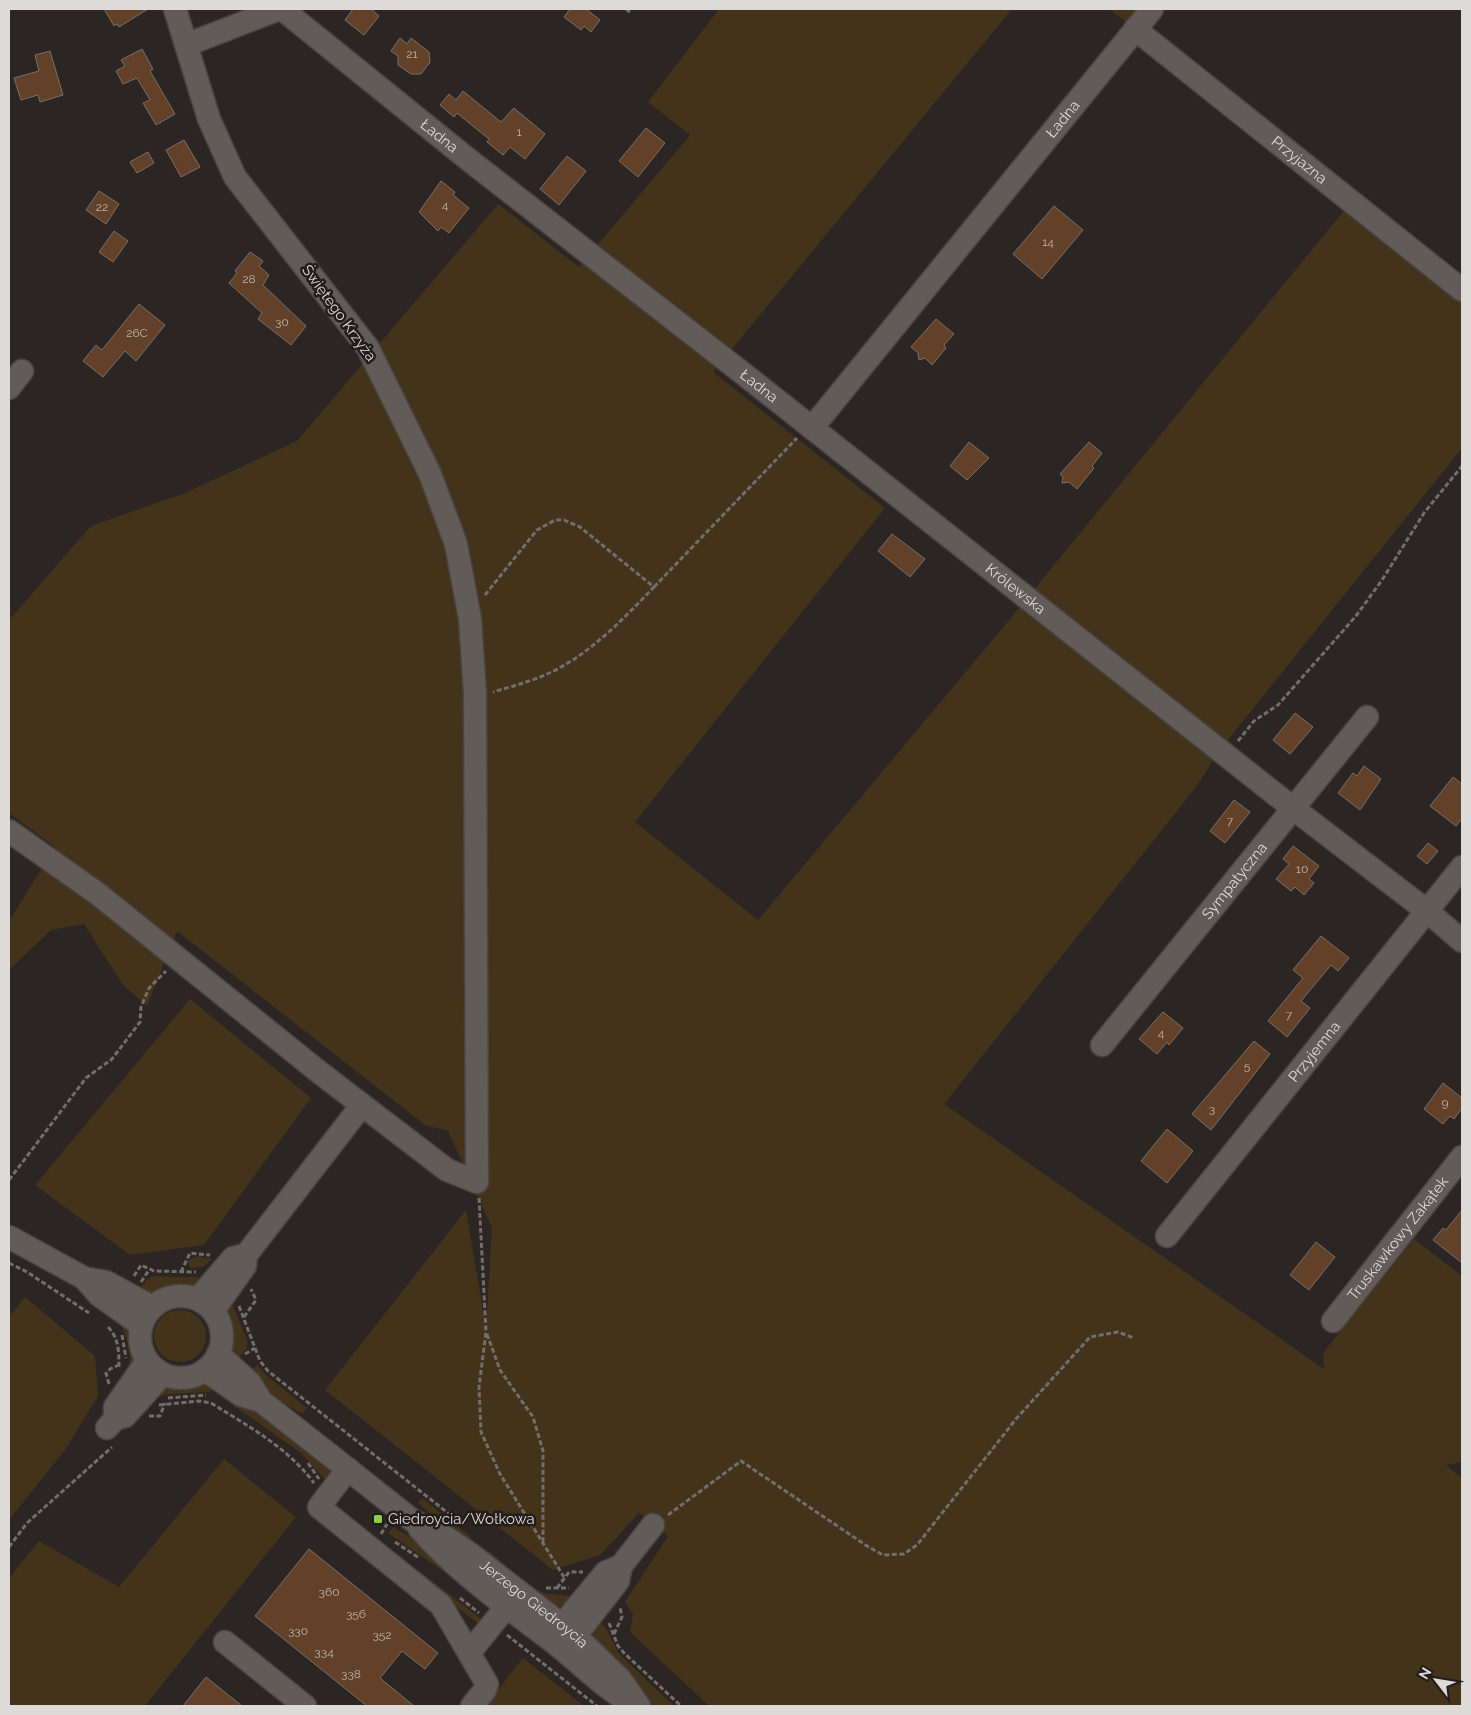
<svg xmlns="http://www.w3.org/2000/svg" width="1471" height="1715" font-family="Raleway,sans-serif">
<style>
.green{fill:#43331a}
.building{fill:#624128;stroke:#76716d}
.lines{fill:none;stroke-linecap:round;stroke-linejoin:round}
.minor-casing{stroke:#494442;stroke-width:25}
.path{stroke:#726e6c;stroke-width:3;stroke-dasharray:5 2.5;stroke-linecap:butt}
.minor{stroke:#625c59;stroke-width:22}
.poi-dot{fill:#8ace47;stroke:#221c1a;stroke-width:2}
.labels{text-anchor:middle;stroke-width:5;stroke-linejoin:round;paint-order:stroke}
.number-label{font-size:12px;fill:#bfb4ac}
.street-label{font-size:15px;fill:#dedad8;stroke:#221c1a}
.poi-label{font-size:15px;fill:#dedad8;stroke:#221c1a;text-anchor:start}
</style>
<rect width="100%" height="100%" fill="#2b2624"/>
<path class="green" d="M719,9h293l-299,363 172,136 -250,314 123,98 242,-289 351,-429 111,88v158l-242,302 -24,37 -252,317 380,265 -1,-16 91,-114 48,37v186l-16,3 16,13v228h-753l-79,-74 3,-18 -8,-12 43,-66 -29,-23 -39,42 -47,15 -228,-180 141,-180 20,118 6,-100 -44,-97 -23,-6 -248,-194 -30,75 -24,-21 -39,-61 -33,6 -42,40v-49l46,-74 -46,-34v-193l82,-94 94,-33 112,-52 201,-237 81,63 111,-132 -42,-33z
M1109,9h43l-17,20z
M190,999l121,99 -107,147 -74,10 -95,-70z
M198,1256l14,3 -9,8 -13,1 -2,-6 2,-3z
M153,1276l43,1 10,4c-13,10 -53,15 -68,11l8,-12z
M25,1297l70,59 3,40 -33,54 -56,70v-203z
M231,1302l17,40 -2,7 -10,12c-5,-9 -15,-39 -12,-50 1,-3 6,-7 7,-9z
M154 1336a26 26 0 1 1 52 0a26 26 0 1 1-52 0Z
M120,1320c12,11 16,28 15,44l-6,5 1,-19z
M257,1365l10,11 40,32 -5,6 -23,-14 -31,-27z
M199,1382l10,1 5,6 -5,3 -51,3 8,-10z
M230,1394c37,24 71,48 102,79l-3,11 -28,-31 -75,-53z
M224,1459l72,58 -151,189h-136v-128l30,-37 80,46z
M422,1498l48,38 2,6 -10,-2 -44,-37z
M335,1511l96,69 54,42 -4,4z
M393,1527l29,17 29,25 -4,5 -59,-41z
M485,1552h5c15,12 31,30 49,39 12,6 24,0 36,9l-8,5 -14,2z
M597,1619l10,11 12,24 55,52h-21c-12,-13 -54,-54 -58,-68 -2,-6 0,-13 2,-19z
M523,1658l61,48h-99z"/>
<path class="building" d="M104,9h44l-29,18 -2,-3 -3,2z
M353,9h18l8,7 -15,19 -19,-15z
M570,9h16l14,11 -9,12 -7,-6 -3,4 -17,-13z
M400,38l7,6 4,-6 18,14 1,10 -9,12h-10l-13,-9v-9l-7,-5z
M142,49l11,20 -3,2 25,43 -19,11 -13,-22 7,-3 -13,-22 -14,6 -7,-13 9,-5 -4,-6z
M50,51l13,44 -23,7 -2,-7 -17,5 -7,-22 25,-7 -4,-16z
M463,91l38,31 13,-14 31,26 -20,25 -15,-12 -7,8 -16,-13 2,-3 -32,-26 -3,4 -14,-12 9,-11 7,6z
M646,128l19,15 -27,34 -19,-16z
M184,140l16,27 -19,10 -15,-27z
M148,152l6,11 -17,10 -7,-11z
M567,156l19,15 -27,34 -19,-16z
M441,181l14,11 -2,3 16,13 -20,25 -8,-6 -3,4 -19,-19z
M99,191l20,13 -13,20 -20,-14z
M1054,206l29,24 -41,49 -29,-25z
M114,231l14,10 -15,21 -14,-10z
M250,252l13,9 -4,5 10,9 -6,10 43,41 -15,19 -33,-26 4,-6 -33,-30 8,-10 -2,-2z
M139,304l26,21 -29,36 -11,-10 -22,26 -20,-16 13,-16 6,5z
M936,319l18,15 -10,11 2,3 -14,17 -7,-7 -6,2 -1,-7 -7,-6z
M969,442l20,16 -22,22 -17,-14z
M1089,442l13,11 -10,13 2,2 -17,21 -8,-7 -7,1 1,-6 -3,-3z
M892,534l33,25 -15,18 -32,-26z
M1295,713l18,14 -23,27 -17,-14z
M1364,766l17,13 -21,31 -22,-17 15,-20 4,3z
M1453,777l9,7v34l-6,8 -26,-20z
M1234,800l16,12 -25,31 -15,-12z
M1428,843l10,8 -11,13 -10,-8z
M1293,846l26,20 -10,13 5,4 -10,12 -9,-8 -4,4 -15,-12 13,-15 -6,-5z
M1321,936l28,22 -11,13 -7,-6 -30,36 9,7 -23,29 -19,-16 35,-43 -10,-8z
M1163,1012l20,16 -14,17 -2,-3 -10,12 -18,-15z
M1254,1041l16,13 -59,76 -19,-16z
M1443,1083l19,15v10l-8,11 -4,-3 -7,8 -19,-15z
M1167,1129l26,22 -26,32 -26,-22z
M1462,1210v53l-29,-23 10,-12 3,2z
M1316,1242l19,15 -26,33 -19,-15z
M309,1549l129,104 -13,16 -23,-18 -22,27 34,28h-47l-112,-90z
M206,1677l21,17 15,12h-59z"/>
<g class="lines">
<g class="minor-casing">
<g id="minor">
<path id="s1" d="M282,9l187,151 276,215 549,434 133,102 35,30"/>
<path id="s2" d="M1135,29l327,261"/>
<path d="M186,45l93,-36"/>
<path d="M9,388l13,-17"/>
<path id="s3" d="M812,428l340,-419"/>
<path d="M9,831l89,63 221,178 128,98 30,12 -2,-489 -5,-74 -14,-75 -26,-70 -62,-126 -133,-171 -26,-58 -34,-110"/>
<path id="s4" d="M1102,1045l265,-328"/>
<path id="s5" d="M1167,1236l295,-369"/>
<path d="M9,1237l75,41 15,17 42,30"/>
<path d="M89,1279l17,3 46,25"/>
<circle cx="181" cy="1337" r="41"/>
<path d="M198,1299l35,-41 13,-3"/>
<path d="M213,1311l32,-45 1,-11 116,-150"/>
<path id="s6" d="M1333,1321l129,-164"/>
<path id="s7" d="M218,1354l32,29 11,18 74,58 77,61 35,18 22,15 107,83 45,44 18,26"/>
<path d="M205,1370l36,25 20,6"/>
<path d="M115,1419v-12l32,-46"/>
<path d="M107,1428l8,-9 10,-3 38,-42"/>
<path d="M348,1469l-29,38 122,98 46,79 -2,6 -13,16"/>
<path d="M419,1528c39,45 90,80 137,116 25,20 47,43 75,59"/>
<path d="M552,1637l54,-65 15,-6"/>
<path d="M225,1642l80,64"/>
<path d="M566,1648l52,-67 3,-15 32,-41"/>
<path d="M469,1653l47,-58"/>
</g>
</g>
<path class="path" d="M626,9l5,4
M654,587l143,-149
M485,595l52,-65 18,-10h9l16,7 74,60c-28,29 -57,60 -93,80 -21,12 -44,18 -68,25
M1238,741l16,-20 24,-16 78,-89 26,-36 42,-67 38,-47
M9,1180l77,-102 26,-19 28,-37 1,-15 8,-19 17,-17
M479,1198l7,134 -7,55 2,45 19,42 64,103
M9,1263l18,9 62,41
M181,1272l9,-19 20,2
M134,1276l7,-11 13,6 42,1
M141,1282l8,-12
M239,1306l21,55 8,10 190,150
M244,1317l12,-17 -5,-11
M108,1327c11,11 11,26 11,40
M487,1334l13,36 33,47 10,34v92
M122,1335l4,23
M245,1354l10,-6
M109,1384l-3,-11 4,-4 11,-5
M168,1398l38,-3
M159,1405l40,-4 12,2c37,23 76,44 103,80
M149,1416h11l5,-13
M308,1463l11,16
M668,1515l73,-54 126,85 16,9 21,-1 13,-9 99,-126 74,-82 28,-5 16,6
M381,1534l6,-10
M395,1542l24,16
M9,1547l18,-24 85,-76
M546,1588h23
M557,1588l12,-16h14
M460,1598l19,15
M609,1623l9,23 6,7 57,53
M614,1634l8,-17 -2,-10
M507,1635l90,71"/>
<use href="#minor" class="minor"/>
</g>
<rect class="poi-dot" x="373" y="1514" width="10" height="10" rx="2.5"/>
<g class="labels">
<g class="number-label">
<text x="412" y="58">21</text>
<text x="519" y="136">1</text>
<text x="445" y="209">4</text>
<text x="102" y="211">22</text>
<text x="1048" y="246">14</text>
<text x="249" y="283">28</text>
<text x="282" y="326">30</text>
<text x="137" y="337">26C</text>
<text x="1230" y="825">7</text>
<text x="1302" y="873">10</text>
<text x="1289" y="1019">7</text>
<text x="1161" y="1037">4</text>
<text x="1247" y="1070">5</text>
<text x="1445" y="1107">9</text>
<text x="1212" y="1113">3</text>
<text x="329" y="1596">360</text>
<text x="356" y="1618">356</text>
<text x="298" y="1635">330</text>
<text x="382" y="1639">352</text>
<text x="324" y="1656">334</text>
<text x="351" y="1678">338</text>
</g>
<g class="street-label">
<text dy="5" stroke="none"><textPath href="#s3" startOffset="398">Ładna</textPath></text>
<text dy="5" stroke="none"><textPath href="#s1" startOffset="202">Ładna</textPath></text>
<text dy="5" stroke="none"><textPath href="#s2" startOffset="210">Przyjazna</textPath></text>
<text transform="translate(339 313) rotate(54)" y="5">Świętego Krzyża</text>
<text dy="5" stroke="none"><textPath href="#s1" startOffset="608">Ładna</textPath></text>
<text dy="5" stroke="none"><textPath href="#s1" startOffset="935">Królewska</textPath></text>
<text dy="5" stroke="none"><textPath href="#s4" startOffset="211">Sympatyczna</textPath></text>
<text dy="5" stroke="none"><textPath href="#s5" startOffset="236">Przyjemna</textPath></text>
<text dy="5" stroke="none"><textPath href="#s6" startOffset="105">Truskawkowy Zakątek</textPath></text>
<text dy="5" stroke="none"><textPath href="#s7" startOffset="405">Jerzego Giedroycia</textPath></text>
</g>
<g class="poi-label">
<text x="388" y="1524">Giedroycia/Wołkowa</text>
</g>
</g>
<rect width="1471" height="1715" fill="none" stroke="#dedad8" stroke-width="20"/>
<g transform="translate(1436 1680) rotate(301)" stroke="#221c1a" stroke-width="4" paint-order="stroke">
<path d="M0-4L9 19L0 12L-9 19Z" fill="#dedad8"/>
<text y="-8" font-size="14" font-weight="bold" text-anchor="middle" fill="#dedad8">N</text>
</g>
</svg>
